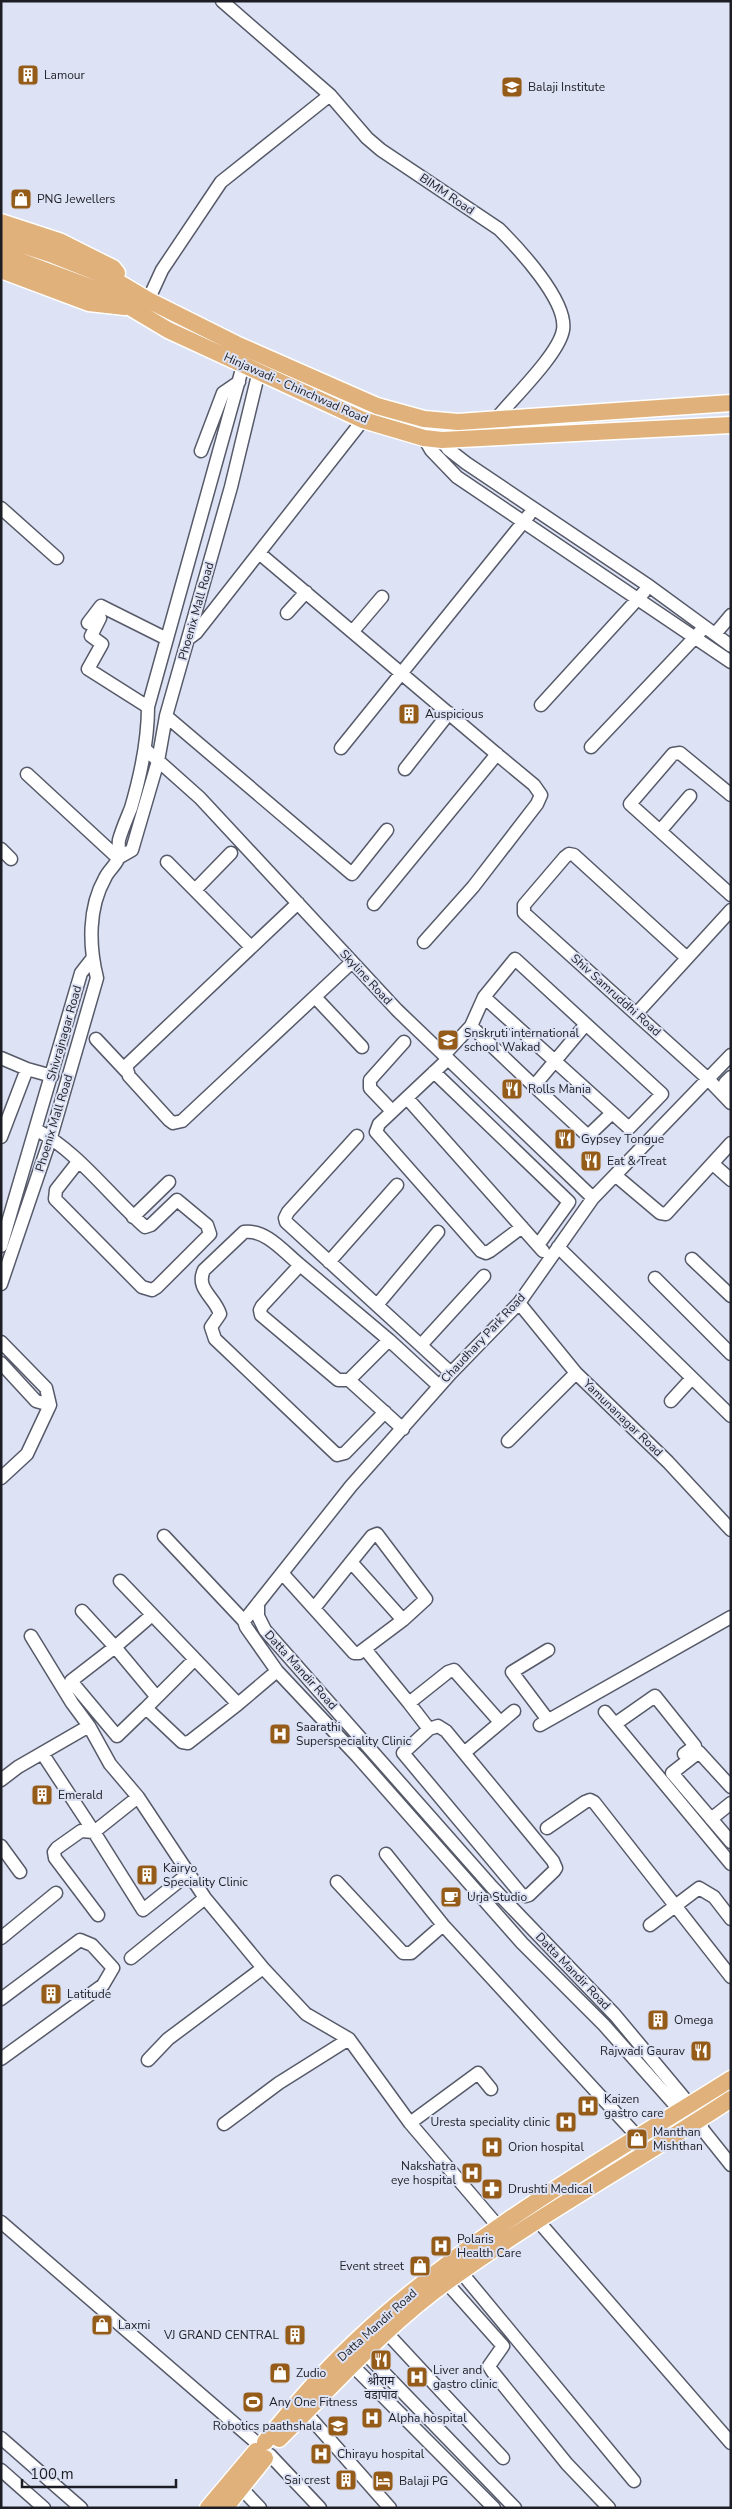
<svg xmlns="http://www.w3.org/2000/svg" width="732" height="2509" font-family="'Nunito Sans','Noto Sans Devanagari',sans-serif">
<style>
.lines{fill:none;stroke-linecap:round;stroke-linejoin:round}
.minor-casing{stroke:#565a69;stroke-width:15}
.major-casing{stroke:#fff;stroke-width:19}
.minor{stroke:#fff;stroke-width:12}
.major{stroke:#e0b17a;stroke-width:16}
.labels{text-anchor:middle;stroke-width:4;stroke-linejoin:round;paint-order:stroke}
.poi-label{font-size:12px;fill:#1d1e25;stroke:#dde2f4;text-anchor:start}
.street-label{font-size:12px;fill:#1d1e25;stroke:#dde2f4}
</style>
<rect width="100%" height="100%" fill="#dde2f4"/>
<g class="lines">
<g class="minor-casing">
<path id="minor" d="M222,1l108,94 37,43 14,12 118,79c19,19 69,72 64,101 -4,24 -50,68 -66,88
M145,307l17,-37 59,-88 109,-87
M424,438l7,12 26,27 274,185
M442,440l6,9 18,14 183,123 82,60
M201,451l22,-58 16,-11
M1,508l56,50
M259,553l240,203 35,29 7,10 -4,9 -64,83 -49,55
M287,613l19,-21
M100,618l-9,18 11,8 -14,25 60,38
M88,623l13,-17 66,33
M353,631l29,-34
M715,634l16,-19
M188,639l8,-6 167,-213
M541,705l103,-113
M166,716l186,158 35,-44
M591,747l109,-115
M341,748l188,-233
M145,749l55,49 197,212 196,188
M405,769l44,-56
M27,774l91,84
M731,795l-51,-42 -7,1 -43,50 101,91
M660,831l30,-35
M1,849l10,10
M118,858l14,-8 26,-89 8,-45 65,-229 28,-116 5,-6
M167,862l84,85
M195,890l36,-37
M298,903l-172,163 3,10 40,44 4,3 9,-2 170,-159
M374,904l123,-150
M687,958l-113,-103 -5,-1 -4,3 -41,48v8l183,165 24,25
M315,997l47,50
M636,1014l95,-104
M586,1024l-52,62 54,50 24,-23
M471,1026l63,60
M96,1039l30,32
M444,1055l27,-29 13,-29 31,-38 147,135 -33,34 -145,-131
M731,1055l-138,143 -74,105 -68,70 -100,113 -107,135 2,6 31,44 80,85 165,187 82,82 88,99 11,6 28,35
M1,1058l26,11 25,7
M448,1059l-69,65 -3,8 105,119 5,2 4,-2 32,-24
M434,1072l135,130 -31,43
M731,1077l-6,6 6,5
M407,1098l136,153
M392,1111l-22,-23v-8l34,-38
M37,1130c41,22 72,65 108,97l6,-2 26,-25 30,25 3,9 -53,53 -5,3 -10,-3 -87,-88 1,-9 22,-28
M357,1136l-69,76 -3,6 1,4 165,151
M1,1137l26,-68
M713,1164l18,16
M615,1175l45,38 6,1 65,-71
M133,1217l36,-35
M1,1246l80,-273 11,-14
M558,1247l173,169
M692,1259l39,37
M329,1262l68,-77
M300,1265c-16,-13 -34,-36 -56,-33l-40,38c-9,19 11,27 16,44l-9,13 4,12 122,116 8,-2 40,-41
M655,1278l76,76
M1,1284l50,-147 46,-159c-8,-32 -9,-70 8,-100 3,-7 10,-12 13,-19 2,-6 0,-13 1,-19 3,-11 8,-22 12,-32 10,-34 17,-67 17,-101l94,-338 6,-12
M519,1303l57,70 92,89 63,68
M377,1305l61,-73
M1,1342l45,46 4,17 -14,-4 -35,-38
M421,1345l63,-69
M349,1380l40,-40
M671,1401l21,-23
M403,1429l-54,-49h-11l-77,-65 -1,-5 2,-4 38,-41 89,75 50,46
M508,1441l68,-68
M1,1478l26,-24 23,-49
M164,1536l80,85
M282,1573l72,80h5l44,-33 -52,-58 21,-26 5,-2 49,65 -23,21
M120,1581l118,123 39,-33
M258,1603v13l7,14 227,257 123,128 75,90 11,14 1,8
M315,1607l36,-45
M82,1611l33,36 37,-32
M31,1636l41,67 17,23 21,38 28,33 67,101 58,70 43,46 43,25 61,84 93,109
M365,1649l44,54 39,-31 6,-2 46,52
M548,1650l-36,22 36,48
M195,1659l-49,49 36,34 6,1 50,-39
M409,1703l20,26 9,-3 8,5 107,130 3,7 -2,3 -25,24 -3,1 -5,-2 -118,-141 26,-24
M146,1708l-29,28 -46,-55 44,-34 40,48
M605,1712l126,152
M615,1724l40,-28 40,50 -11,8
M540,1725l191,-108
M42,1753l52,79 44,-35
M464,1753l50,-42
M1,1780l17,-13 71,-41
M731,1787l-32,-35 -27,21 59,69
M711,1819l20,-16
M547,1828l38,-26 5,-2 4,2 137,175
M1,1846l19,26
M386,1854l57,71 195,212
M337,1882l66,71h8l32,-28
M98,1915l-43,-57 -1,-6 3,-4 24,-17 13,1 49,78 45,-36
M650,1925l49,-37 15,9 17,22
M1,1938l55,-45
M131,1958l74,-60
M1,1999l79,-59 12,5 21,23 -10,17 -102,74
M148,2060l20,-21 95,-71
M410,2123l68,-50 13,16
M224,2124l55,-41 70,-44
M532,2214l199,229
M1,2222l257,222
M461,2272l173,209
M446,2282l57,64 -14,20 3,5 75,93 42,44
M386,2332l117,126
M360,2348l155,160
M346,2359l148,149
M306,2413l84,95
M1,2438l80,70
M270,2455l50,53
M1,2470l43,38
M242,2489l18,19"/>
</g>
<g class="major-casing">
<path id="major" d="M1,222l58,19 54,27 4,5
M1,238l52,17 58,23 37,22 88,44 141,62 47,13 34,3 273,-19
M1,254l105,39 62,37 195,90 61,18 18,2 289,-15
M1,270l88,33 36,4
M279,2439c55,-54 106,-113 169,-158 91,-66 189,-120 283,-182
M265,2442c28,-35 58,-70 91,-101 111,-105 246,-181 375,-262
M208,2508l48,-57
M225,2508l40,-50"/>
</g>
<use href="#minor" class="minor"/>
<use href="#major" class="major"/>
</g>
<defs>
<g id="building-square" transform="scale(1.125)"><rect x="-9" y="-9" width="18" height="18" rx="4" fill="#955b19" stroke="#dde2f4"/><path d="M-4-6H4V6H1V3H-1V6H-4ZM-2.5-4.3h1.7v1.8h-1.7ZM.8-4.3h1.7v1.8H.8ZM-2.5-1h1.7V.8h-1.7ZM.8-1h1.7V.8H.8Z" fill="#fff"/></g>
<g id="university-square" transform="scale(1.125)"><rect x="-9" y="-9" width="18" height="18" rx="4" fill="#955b19" stroke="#dde2f4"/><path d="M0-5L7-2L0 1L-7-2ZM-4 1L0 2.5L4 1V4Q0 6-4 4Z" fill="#fff"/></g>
<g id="shop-square" transform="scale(1.125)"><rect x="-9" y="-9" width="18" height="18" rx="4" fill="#955b19" stroke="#dde2f4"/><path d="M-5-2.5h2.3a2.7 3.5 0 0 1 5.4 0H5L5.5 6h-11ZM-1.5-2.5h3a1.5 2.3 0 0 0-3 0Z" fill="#fff"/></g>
<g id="school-square" transform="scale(1.125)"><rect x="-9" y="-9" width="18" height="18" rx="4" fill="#955b19" stroke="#dde2f4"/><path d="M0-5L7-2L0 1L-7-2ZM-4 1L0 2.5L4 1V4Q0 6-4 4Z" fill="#fff"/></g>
<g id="restaurant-square" transform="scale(1.125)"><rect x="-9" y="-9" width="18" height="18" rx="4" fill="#955b19" stroke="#dde2f4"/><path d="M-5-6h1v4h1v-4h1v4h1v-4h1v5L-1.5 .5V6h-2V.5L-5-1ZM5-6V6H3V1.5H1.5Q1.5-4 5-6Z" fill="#fff"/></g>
<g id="hospital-square" transform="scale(1.125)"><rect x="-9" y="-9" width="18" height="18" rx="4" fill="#955b19" stroke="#dde2f4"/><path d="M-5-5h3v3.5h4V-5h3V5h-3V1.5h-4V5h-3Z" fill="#fff"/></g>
<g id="cafe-square" transform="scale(1.125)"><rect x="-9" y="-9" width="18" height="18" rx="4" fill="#955b19" stroke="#dde2f4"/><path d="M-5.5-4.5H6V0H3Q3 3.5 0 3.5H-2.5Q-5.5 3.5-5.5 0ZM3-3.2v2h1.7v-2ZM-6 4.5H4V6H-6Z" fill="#fff"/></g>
<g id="pharmacy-square" transform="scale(1.125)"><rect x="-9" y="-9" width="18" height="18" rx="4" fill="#955b19" stroke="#dde2f4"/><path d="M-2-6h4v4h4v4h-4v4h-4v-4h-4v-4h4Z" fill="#fff"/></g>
<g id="stadium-square" transform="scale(1.125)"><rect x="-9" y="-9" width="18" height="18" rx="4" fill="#955b19" stroke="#dde2f4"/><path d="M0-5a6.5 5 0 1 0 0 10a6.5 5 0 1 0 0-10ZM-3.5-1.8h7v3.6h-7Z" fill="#fff"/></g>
<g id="hotel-square" transform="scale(1.125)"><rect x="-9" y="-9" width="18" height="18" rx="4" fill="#955b19" stroke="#dde2f4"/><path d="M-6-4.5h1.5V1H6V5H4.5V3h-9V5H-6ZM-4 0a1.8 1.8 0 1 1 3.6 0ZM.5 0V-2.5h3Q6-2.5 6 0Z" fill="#fff"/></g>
</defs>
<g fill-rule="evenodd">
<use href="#building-square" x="28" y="75"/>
<use href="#university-square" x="512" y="87"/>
<use href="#shop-square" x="21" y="199"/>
<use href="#building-square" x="409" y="714"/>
<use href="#school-square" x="448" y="1040"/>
<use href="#restaurant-square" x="512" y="1089"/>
<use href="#restaurant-square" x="565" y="1139"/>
<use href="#restaurant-square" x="591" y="1161"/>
<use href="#hospital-square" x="280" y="1734"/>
<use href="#building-square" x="42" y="1795"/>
<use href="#building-square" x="147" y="1875"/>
<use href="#cafe-square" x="451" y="1897"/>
<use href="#building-square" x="51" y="1994"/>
<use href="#building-square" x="658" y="2020"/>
<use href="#restaurant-square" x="701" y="2051"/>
<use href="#hospital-square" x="588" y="2106"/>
<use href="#hospital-square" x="566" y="2122"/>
<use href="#shop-square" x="637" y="2139"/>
<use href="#hospital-square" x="492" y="2147"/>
<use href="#hospital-square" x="472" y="2173"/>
<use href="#pharmacy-square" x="492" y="2189"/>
<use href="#hospital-square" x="441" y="2246"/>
<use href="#shop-square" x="420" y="2266"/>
<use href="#shop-square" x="102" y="2325"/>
<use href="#building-square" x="295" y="2335"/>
<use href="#restaurant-square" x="381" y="2360"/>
<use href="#shop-square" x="280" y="2373"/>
<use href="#hospital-square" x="417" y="2377"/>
<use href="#stadium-square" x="253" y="2402"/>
<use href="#hospital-square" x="372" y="2418"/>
<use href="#school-square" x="338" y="2426"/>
<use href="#hospital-square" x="321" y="2454"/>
<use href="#building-square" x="346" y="2480"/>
<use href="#hotel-square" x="383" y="2481"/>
</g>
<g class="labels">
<g class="poi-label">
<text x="44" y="79">Lamour</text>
<text x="528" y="91">Balaji Institute</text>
<text x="37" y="203">PNG Jewellers</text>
<text x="425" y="718">Auspicious</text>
<text x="464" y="1037">Snskruti international<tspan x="464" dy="14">school Wakad</tspan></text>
<text x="528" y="1093">Rolls Mania</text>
<text x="581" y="1143">Gypsey Tongue</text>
<text x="607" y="1165">Eat &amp; Treat</text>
<text x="296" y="1731">Saarathi<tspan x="296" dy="14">Superspeciality Clinic</tspan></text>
<text x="58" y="1799">Emerald</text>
<text x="163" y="1872">Kairyo<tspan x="163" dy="14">Speciality Clinic</tspan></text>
<text x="467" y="1901">Urja Studio</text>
<text x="67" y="1998">Latitude</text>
<text x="674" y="2024">Omega</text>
<text x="685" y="2055" text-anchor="end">Rajwadi Gaurav</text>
<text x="604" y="2103">Kaizen<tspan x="604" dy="14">gastro care</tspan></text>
<text x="550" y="2126" text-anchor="end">Uresta speciality clinic</text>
<text x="653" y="2136">Manthan<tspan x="653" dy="14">Mishthan</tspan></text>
<text x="508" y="2151">Orion hospital</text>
<text x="456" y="2170" text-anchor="end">Nakshatra<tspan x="456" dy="14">eye hospital</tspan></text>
<text x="508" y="2193">Drushti Medical</text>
<text x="457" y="2243">Polaris<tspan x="457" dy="14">Health Care</tspan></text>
<text x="404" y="2270" text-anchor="end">Event street</text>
<text x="118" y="2329">Laxmi</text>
<text x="279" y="2339" text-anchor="end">VJ GRAND CENTRAL</text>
<text x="433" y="2374">Liver and<tspan x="433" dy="14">gastro clinic</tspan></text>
<text x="296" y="2377">Zudio</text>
<text x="381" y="2385" text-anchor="middle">श्रीराम<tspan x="381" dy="14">वडापाव</tspan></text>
<text x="269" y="2406">Any One Fitness</text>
<text x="388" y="2422">Alpha hospital</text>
<text x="322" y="2430" text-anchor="end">Robotics paathshala</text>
<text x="337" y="2458">Chirayu hospital</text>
<text x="330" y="2484" text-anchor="end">Sai crest</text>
<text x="399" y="2485">Balaji PG</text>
</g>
<g class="street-label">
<text transform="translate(447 194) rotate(34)" y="4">BIMM Road</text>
<text transform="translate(296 388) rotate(24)" y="4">Hinjawadi - Chinchwad Road</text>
<text transform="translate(196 611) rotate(-74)" y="4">Phoenix Mall Road</text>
<text transform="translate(366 977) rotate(47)" y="4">Skyline Road</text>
<text transform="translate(616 995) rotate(42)" y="4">Shiv Samruddhi Road</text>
<text transform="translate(64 1033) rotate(-74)" y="4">Shivrajnagar Road</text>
<text transform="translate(54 1123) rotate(-73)" y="4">Phoenix Mall Road</text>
<text transform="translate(483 1338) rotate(-47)" y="4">Chaudhary Park Road</text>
<text transform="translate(623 1418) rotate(44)" y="4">Yamunanagar Road</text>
<text transform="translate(301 1670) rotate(48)" y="4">Datta Mandir Road</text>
<text transform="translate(573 1971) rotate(46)" y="4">Datta Mandir Road</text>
<text transform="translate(377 2325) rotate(-42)" y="4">Datta Mandir Road</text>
</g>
</g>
<rect width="732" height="2509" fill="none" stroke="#1d1e25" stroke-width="5"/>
<path d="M22 2479v8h154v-8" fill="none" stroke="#1d1e25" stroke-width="2.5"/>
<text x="30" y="2479" font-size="15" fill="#1d1e25" stroke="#dde2f4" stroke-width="4" paint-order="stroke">100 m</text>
</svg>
